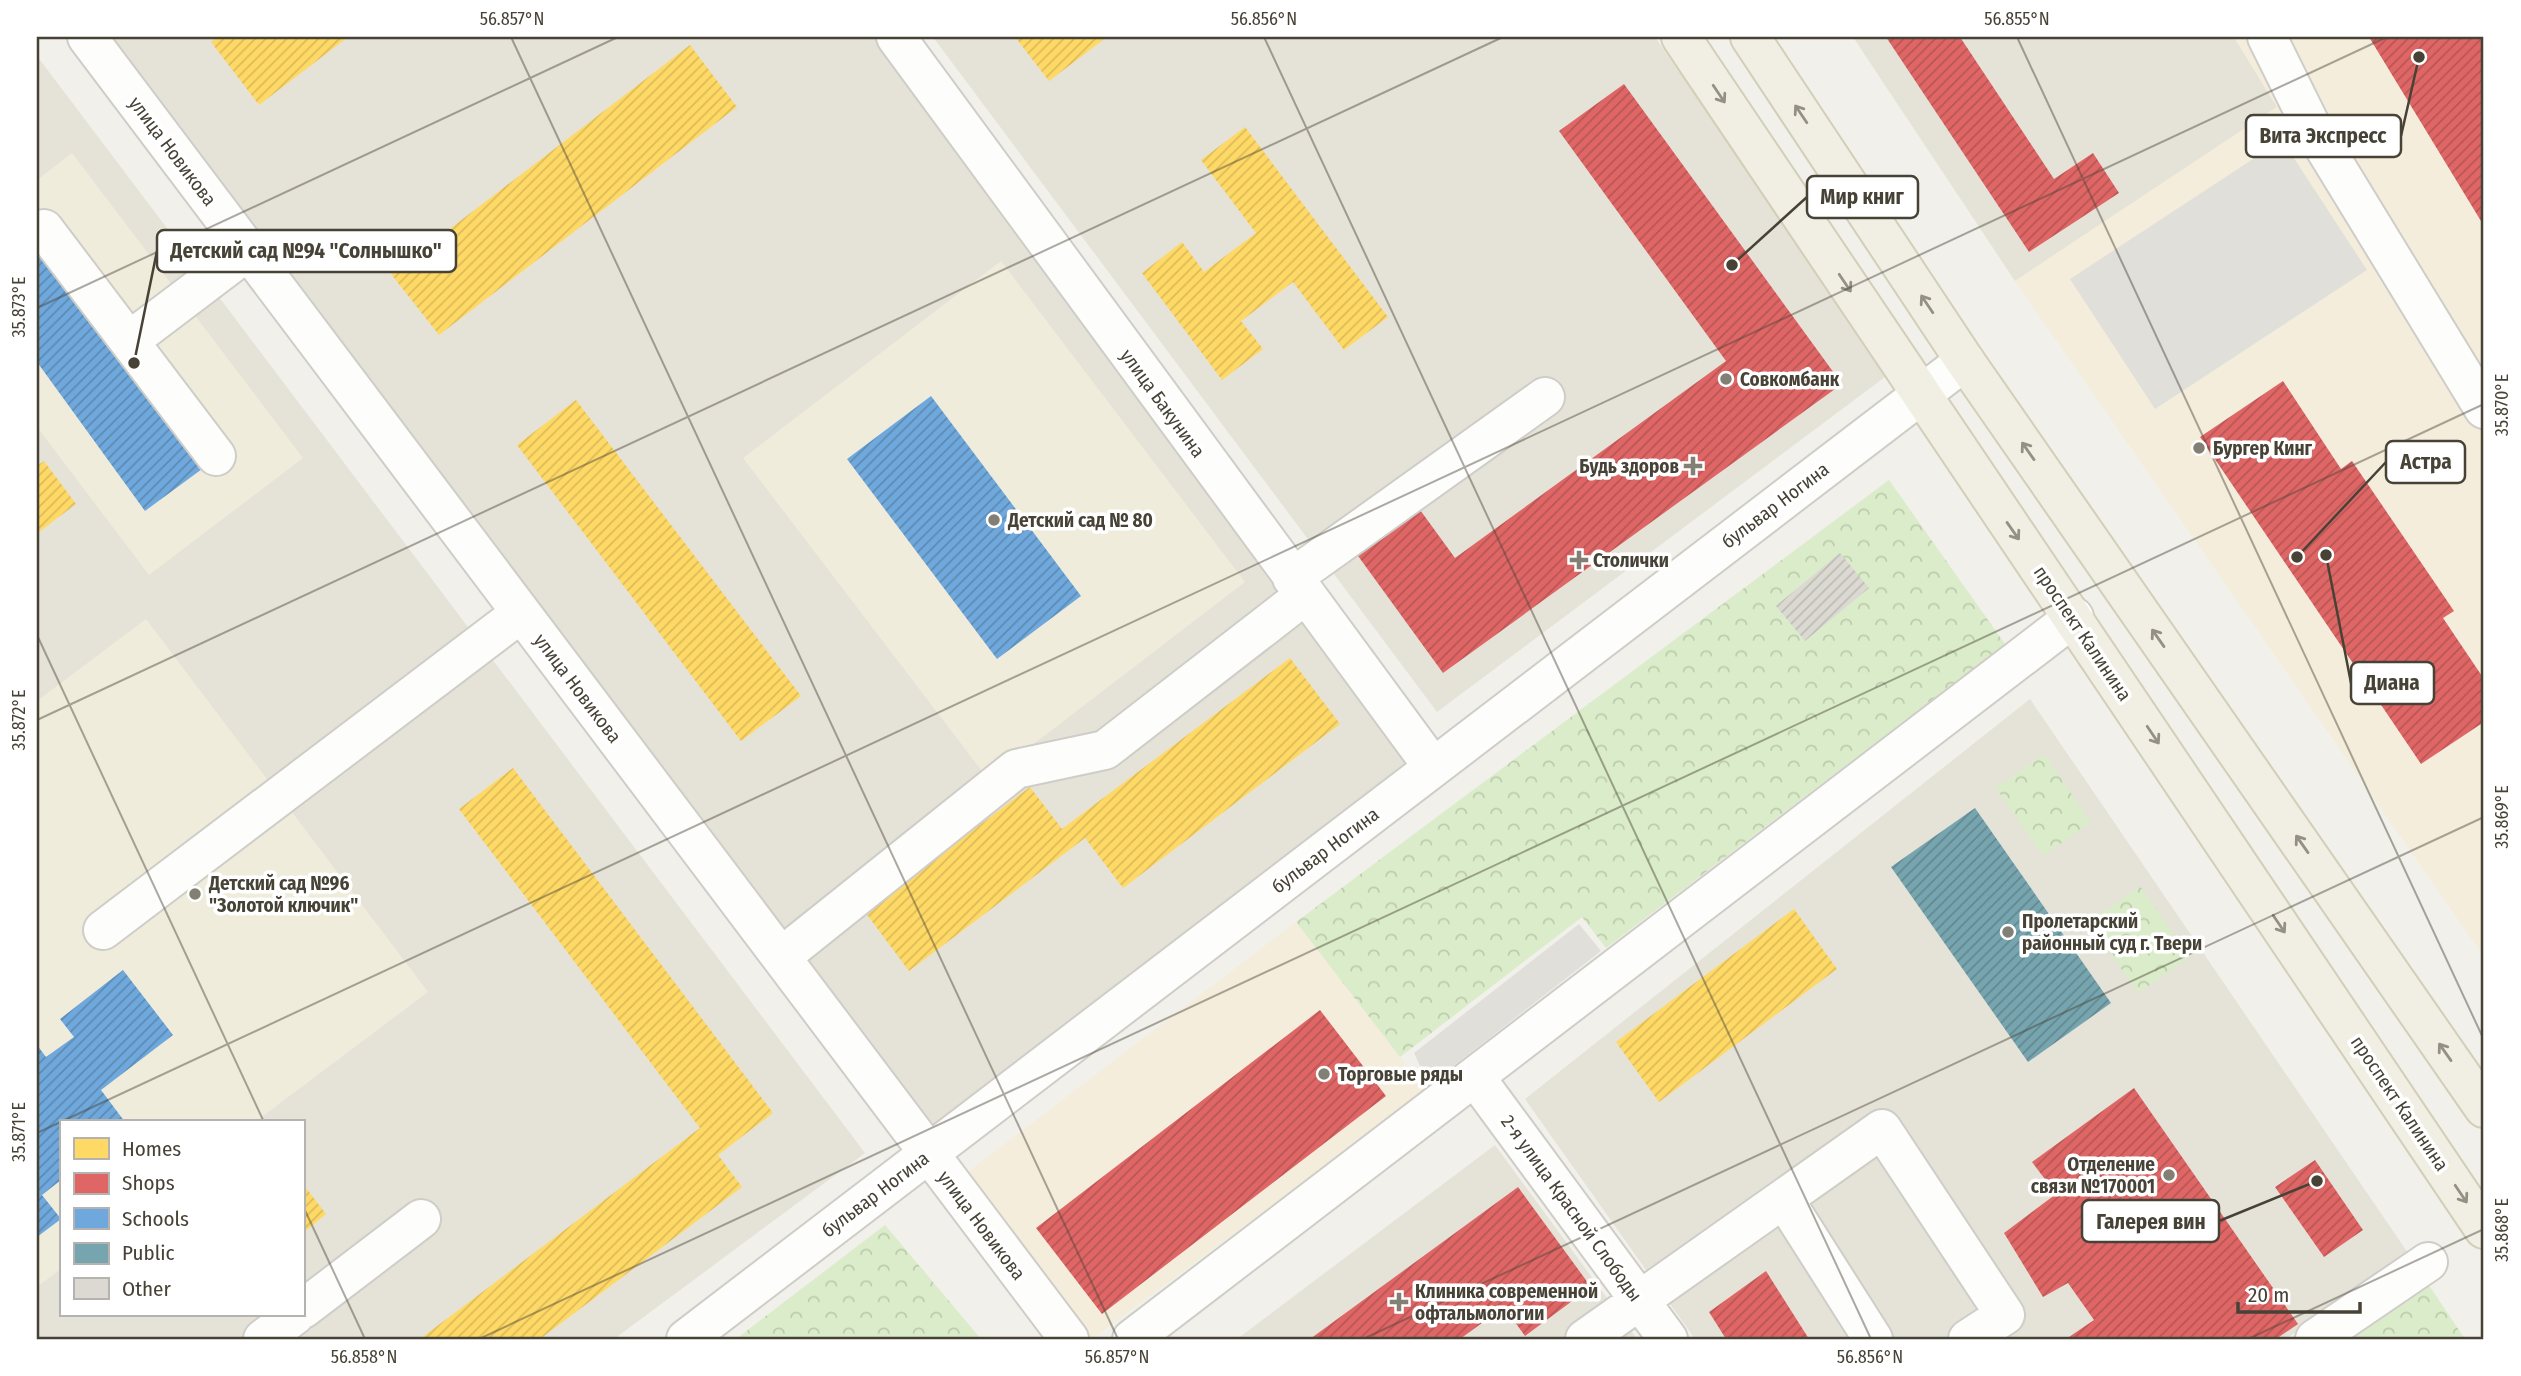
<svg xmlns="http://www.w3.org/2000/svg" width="2521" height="1376" font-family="'Fira Sans Condensed',sans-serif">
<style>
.residential{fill:#e5e2d7;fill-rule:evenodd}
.commercial{fill:#f4eddc}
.education{fill:#efecdc}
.park{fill:url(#park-crowns)}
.parking{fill:#e0dfda}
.homes{fill:url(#homes-hatch)}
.shops{fill:url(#shops-hatch)}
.schools{fill:url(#schools-hatch)}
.public{fill:url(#public-hatch)}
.building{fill:url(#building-hatch)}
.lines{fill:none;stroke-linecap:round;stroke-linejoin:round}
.minor-casing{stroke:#cfcdc7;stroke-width:42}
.major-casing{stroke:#d3ceb7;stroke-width:42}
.minor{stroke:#fdfdfc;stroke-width:38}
.major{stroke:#f1efe3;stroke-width:38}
.oneway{stroke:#949084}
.ticks{fill:none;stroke:#474236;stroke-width:2;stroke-opacity:0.45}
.poi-dot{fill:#827f75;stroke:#fff;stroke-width:2.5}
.labels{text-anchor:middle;stroke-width:7;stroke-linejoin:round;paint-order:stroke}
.street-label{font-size:19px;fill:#474236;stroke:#fff}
.poi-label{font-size:19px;font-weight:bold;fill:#474236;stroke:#fff;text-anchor:start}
.leader{fill:none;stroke:#474236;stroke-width:2.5}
.callout-dot{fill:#474236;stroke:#fff;stroke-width:2.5}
.callout{fill:#fff;stroke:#474236;stroke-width:2.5}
.callout-label{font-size:21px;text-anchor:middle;font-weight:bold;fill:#474236}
.neatline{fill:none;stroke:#474236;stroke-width:2.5}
.ticks-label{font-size:18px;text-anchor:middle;fill:#474236}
</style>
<defs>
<pattern id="park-crowns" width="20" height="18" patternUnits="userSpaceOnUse" patternTransform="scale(1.75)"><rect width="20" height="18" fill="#daecc9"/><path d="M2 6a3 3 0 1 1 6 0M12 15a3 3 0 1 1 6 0" fill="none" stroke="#bcccad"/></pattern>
<pattern id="homes-hatch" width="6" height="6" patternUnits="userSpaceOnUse" patternTransform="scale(1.75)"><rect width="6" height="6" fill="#ffd966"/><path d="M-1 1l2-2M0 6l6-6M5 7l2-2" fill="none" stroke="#dcbb59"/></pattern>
<pattern id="shops-hatch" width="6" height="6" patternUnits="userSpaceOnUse" patternTransform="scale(1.75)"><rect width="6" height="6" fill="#e06666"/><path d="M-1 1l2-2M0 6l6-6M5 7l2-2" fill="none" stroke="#b75655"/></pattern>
<pattern id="schools-hatch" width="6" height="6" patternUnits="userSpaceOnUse" patternTransform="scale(1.75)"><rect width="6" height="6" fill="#6fa8dc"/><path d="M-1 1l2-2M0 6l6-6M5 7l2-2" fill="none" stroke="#5d8ab3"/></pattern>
<pattern id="public-hatch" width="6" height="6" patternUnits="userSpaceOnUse" patternTransform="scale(1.75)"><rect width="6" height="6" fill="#76a5af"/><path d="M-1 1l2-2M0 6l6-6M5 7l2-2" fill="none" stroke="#63888f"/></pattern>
<pattern id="building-hatch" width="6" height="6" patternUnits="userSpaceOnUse" patternTransform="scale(1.75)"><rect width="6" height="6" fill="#dbd9d2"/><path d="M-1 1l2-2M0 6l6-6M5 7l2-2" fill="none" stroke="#bdbbb5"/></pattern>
</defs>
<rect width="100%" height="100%" fill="#f1f0ea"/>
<path class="residential" d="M87,37h809l537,730 -504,386z
M933,37h722l234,337 -452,338z
M1853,37h381l43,70 -262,174z
M37,56l828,1097 -251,186h-577zM61,1122h242v193h-242z
M2030,699l378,554 -122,86h-591l-170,-240z
M1495,1145l142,194h-400z"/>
<path class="commercial" d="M2234,37h250v920l-469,-676 262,-174z
M1296,922l130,169 -334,248h-10l-121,-162z"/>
<path class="education" d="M72,153l231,305 -154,117 -112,-148v-247z
M1001,261l244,321 -257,197 -245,-321z
M146,619l282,373 -173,130h-194v147l-24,18v-586z"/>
<path class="park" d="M1889,480l116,164 -399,304 -24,-31 -182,140 -104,-135z
M2044,754l47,68 -48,34 -47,-68z
M2140,886l50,71 -52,36 -49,-71z
M885,1225l96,114h-245z
M2422,1275l43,64h-135z"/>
<path class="parking" d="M2282,140l85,130 -212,139 -85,-130z
M1579,924l22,27 -172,134 -15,-32z"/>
<path class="homes" d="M218,37h130l-89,68 -48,-63z
M1015,37h92l-58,44z
M690,45l47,62 -298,228 -48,-61z
M1245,127l143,190 -44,33 -51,-68 -52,39 22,28 -41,31 -80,-107 40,-31 22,30 52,-39 -55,-73z
M576,400l225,296 -60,45 -224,-296z
M44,461l32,43 -37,28 -2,-66z
M1290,658l50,66 -217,164 -38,-50 -176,133 -44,-59 165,-125 32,42z
M513,768l260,345 -55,42 24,32 -202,152h-120l280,-211 -241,-319z
M1794,909l43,60 -178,133 -43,-60z
M303,1184l23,30 -23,19z"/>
<path class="shops" d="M1886,37h74l94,142 39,-26 26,40 -90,59z
M2369,37h115v189z
M1624,84l218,300 -399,289 -90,-124 62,-46 40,55 271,-197 -167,-230z
M2283,381l58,88 11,-8 102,150 -11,7 41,61v43l-63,42 -221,-327z
M1320,1010l66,86 -284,218 -66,-86z
M2134,1088l164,236 -22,15h-210l28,-19 -26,-37 -25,14 -39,-64 52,-39 -24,-32z
M2315,1160l48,70 -39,27 -49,-70z
M1518,1187l73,100 -66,49 -21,-29 -44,32h-150z
M1766,1271l43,68h-83l-17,-27z"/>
<path class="schools" d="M37,243l165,226 -57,42 -108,-149z
M931,396l150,200 -84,63 -150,-200z
M123,970l50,65 -72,55 24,32h-64v58l-19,15 19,24 -24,18v-192l9,12 28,-20 -14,-18z"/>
<path class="public" d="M1975,808l136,195 -83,59 -137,-195z"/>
<path class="building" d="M1840,553l29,35 -64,53 -29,-35z"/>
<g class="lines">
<g class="minor-casing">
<path id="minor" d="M87,37l982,1302
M896,37l537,730
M2267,37l43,87 174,285
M44,229l172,227
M129,341l119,-90
M1292,578l253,-181
M103,930l418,-317
M781,957l235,-188 89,-19 200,-155
M1475,1077l193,262
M1784,1199l89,140
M303,1309l118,-90
M263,1339l32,-24
M686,1339l1279,-978
M1132,1339l942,-722
M1585,1339l297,-210 123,186 -37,24
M2315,1339l113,-77"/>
</g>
<g class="major-casing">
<path id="major" d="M1681,37c265,399 536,794 803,1192
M1750,37l215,324 519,747"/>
</g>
<use href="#minor" class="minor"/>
<use href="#major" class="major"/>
</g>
<defs><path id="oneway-shaft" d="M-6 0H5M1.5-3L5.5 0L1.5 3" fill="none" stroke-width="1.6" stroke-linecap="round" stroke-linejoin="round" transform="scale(1.75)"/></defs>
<g class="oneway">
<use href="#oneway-shaft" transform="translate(1719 94) rotate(56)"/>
<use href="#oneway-shaft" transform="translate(1801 114) rotate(-124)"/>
<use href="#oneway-shaft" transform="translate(1845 283) rotate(56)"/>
<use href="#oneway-shaft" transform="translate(1927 304) rotate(-124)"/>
<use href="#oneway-shaft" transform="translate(2028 451) rotate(-125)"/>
<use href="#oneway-shaft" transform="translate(2013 531) rotate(55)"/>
<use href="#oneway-shaft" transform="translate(2158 638) rotate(-125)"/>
<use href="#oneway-shaft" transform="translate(2153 735) rotate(56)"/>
<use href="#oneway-shaft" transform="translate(2302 844) rotate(-125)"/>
<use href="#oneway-shaft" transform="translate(2279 924) rotate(56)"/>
<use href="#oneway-shaft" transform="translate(2445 1052) rotate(-125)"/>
<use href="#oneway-shaft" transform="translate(2461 1194) rotate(56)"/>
</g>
<path class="ticks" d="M511,37l607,1302M1264,37l607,1302M2017,37l467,1003M37,308l581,-271M37,635l227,487M37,720l1466,-683M37,1133l2350,-1096M303,1206l62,133M479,1339l2005,-935M1363,1339l1121,-522M2248,1339l236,-110"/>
<g class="poi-dot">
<circle cx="1726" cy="379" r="7"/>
<circle cx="2199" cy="448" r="7"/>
<path d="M1689.5 455.5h7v7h7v7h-7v7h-7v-7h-7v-7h7z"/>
<circle cx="994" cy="520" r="7"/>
<path d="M1575.5 549.5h7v7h7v7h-7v7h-7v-7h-7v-7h7z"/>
<circle cx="195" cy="894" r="7"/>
<circle cx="2008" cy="932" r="7"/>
<circle cx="1324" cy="1074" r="7"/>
<circle cx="2169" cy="1175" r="7"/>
<path d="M1395.5 1291.5h7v7h7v7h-7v7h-7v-7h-7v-7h7z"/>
</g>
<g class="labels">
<g class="street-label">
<text transform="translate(173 151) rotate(53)" y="7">улица Новикова</text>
<text transform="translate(1163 403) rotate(54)" y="7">улица Бакунина</text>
<text transform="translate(1775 505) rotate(-37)" y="7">бульвар Ногина</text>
<text transform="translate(2083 633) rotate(56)" y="7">проспект Калинина</text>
<text transform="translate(578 688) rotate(53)" y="7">улица Новикова</text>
<text transform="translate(1325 850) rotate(-37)" y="7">бульвар Ногина</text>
<text transform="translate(2400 1103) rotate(56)" y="7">проспект Калинина</text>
<text transform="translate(875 1194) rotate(-37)" y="7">бульвар Ногина</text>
<text transform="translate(1572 1208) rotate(54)" y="7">2-я улица Красной Слободы</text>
<text transform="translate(982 1225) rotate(53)" y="7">улица Новикова</text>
</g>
<g class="poi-label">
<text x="1740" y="386">Совкомбанк</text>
<text x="2213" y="455">Бургер Кинг</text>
<text x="1679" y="473" text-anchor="end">Будь здоров</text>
<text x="1008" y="527">Детский сад № 80</text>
<text x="1593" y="567">Столички</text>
<text x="209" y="890">Детский сад №96<tspan x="209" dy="22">"Золотой ключик"</tspan></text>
<text x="2022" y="928">Пролетарский<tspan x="2022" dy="22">районный суд г. Твери</tspan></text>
<text x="1338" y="1081">Торговые ряды</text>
<text x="2155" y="1171" text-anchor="end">Отделение<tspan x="2155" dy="22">связи №170001</tspan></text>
<text x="1415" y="1298">Клиника современной<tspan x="1415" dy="22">офтальмологии</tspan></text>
</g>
</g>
<path class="leader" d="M2419 57L2401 136M1732 265L1807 197M134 363L157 251M2297 557L2386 462M2326 555L2351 683M2317 1181L2219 1221"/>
<g class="callout-dot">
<circle cx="2419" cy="57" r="7"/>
<circle cx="1732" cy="265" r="7"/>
<circle cx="134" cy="363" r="7"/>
<circle cx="2297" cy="557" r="7"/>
<circle cx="2326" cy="555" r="7"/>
<circle cx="2317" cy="1181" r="7"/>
</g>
<g class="callout">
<rect x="2246" y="115" width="155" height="42" rx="7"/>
<rect x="1807" y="176" width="111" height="42" rx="7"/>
<rect x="157" y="230" width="299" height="42" rx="7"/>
<rect x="2386" y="441" width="79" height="42" rx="7"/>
<rect x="2351" y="662" width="83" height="42" rx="7"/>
<rect x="2082" y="1200" width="137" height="42" rx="7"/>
</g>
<g class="callout-label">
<text x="2323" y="143">Вита Экспресс</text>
<text x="1862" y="204">Мир книг</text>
<text x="306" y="258">Детский сад №94 "Солнышко"</text>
<text x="2426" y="469">Астра</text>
<text x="2392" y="690">Диана</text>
<text x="2151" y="1229">Галерея вин</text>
</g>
<rect width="2521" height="1376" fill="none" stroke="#ffffff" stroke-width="77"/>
<rect x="60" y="1120" width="245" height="196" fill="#ffffff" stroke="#b5b3af" stroke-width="2"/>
<rect x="74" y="1138" width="35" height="21" fill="#ffd966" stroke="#b5b3af" stroke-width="2"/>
<text x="122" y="1156" font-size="21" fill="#474236">Homes</text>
<rect x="74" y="1173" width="35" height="21" fill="#e06666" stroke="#b5b3af" stroke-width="2"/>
<text x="122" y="1190" font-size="21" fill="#474236">Shops</text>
<rect x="74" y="1208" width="35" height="21" fill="#6fa8dc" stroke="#b5b3af" stroke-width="2"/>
<text x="122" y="1226" font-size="21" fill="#474236">Schools</text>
<rect x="74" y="1243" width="35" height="21" fill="#76a5af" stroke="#b5b3af" stroke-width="2"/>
<text x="122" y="1260" font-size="21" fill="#474236">Public</text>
<rect x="74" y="1278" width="35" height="21" fill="#dbd9d2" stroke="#b5b3af" stroke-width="2"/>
<text x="122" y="1296" font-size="21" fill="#474236">Other</text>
<path d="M2238 1302v10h122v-10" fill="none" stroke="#474236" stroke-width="3.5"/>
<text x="2248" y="1302" font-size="21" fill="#474236" stroke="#ffffff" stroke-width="5" paint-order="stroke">20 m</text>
<rect x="38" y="38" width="2444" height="1300" class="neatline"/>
<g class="ticks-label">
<text x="512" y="25">56.857°N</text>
<text x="1264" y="25">56.856°N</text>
<text x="2017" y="25">56.855°N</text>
<text transform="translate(19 307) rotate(-90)" y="6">35.873°E</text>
<text transform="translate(2502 405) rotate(-90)" y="6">35.870°E</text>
<text transform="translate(19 720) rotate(-90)" y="6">35.872°E</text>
<text transform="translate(2502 817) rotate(-90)" y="6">35.869°E</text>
<text transform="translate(19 1132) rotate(-90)" y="6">35.871°E</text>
<text transform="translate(2502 1230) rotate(-90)" y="6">35.868°E</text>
<text x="364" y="1363">56.858°N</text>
<text x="1117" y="1363">56.857°N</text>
<text x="1870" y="1363">56.856°N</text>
</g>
</svg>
